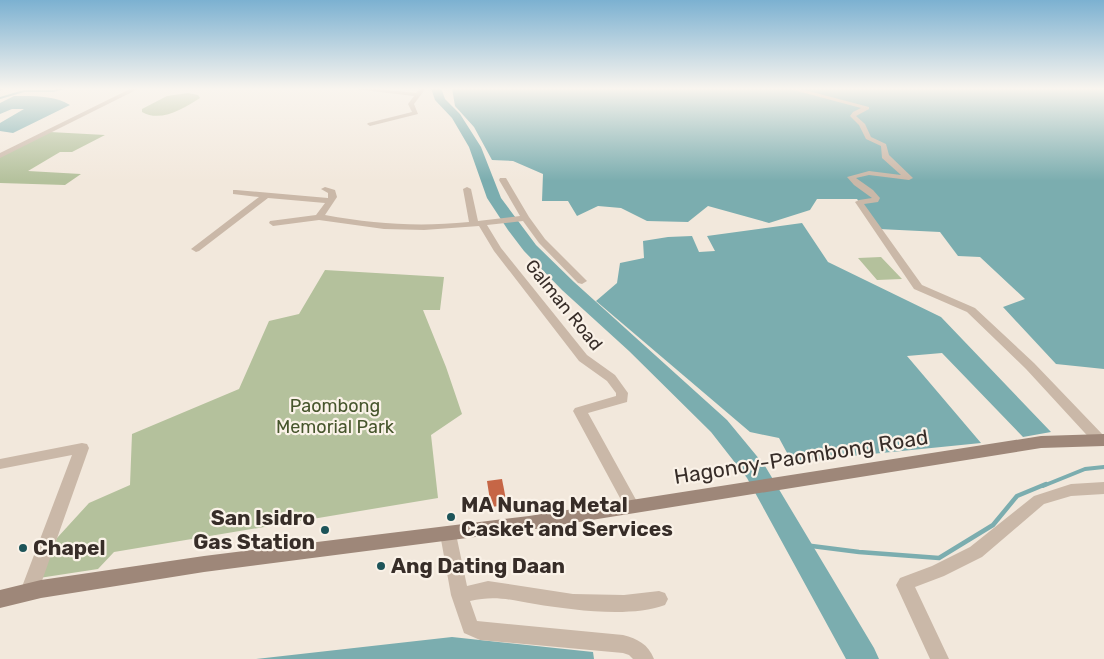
<svg xmlns="http://www.w3.org/2000/svg" width="1104" height="659" font-family="Rubik,sans-serif">
<style>
.green{fill:#b4c19c}
.water{fill:#7badaf}
.lines{fill:none;stroke-linecap:round;stroke-linejoin:round}
.stream-far2{stroke:#7badaf;stroke-width:2}
.stream-far1{stroke:#7badaf;stroke-width:4}
.stream{stroke:#7badaf;stroke-width:4.5}
.river{fill:#7badaf;fill-rule:evenodd}
.building{fill:#c66646}
.street{fill:#cab8a8;fill-rule:evenodd}
.secondary{fill:#9e8779;fill-rule:evenodd}
.poi-dot{fill:#1d5459;stroke:#faf2e8;stroke-width:2}
.labels{text-anchor:middle;stroke-width:4.5;stroke-linejoin:round;paint-order:stroke}
.street-label{font-size:18px;fill:#372d28;stroke:#faf2e8}
.park-label{font-size:18px;fill:#46552c;stroke:#faf2e8}
.near-street-label{font-size:21px;fill:#372d28;stroke:#faf2e8}
.near-poi-label{font-size:21px;font-weight:bold;fill:#372d28;stroke:#faf2e8;text-anchor:start}
</style>
<rect width="100%" height="100%" fill="#f2e8dc"/>
<path class="green" d="M188,93l10,2 2,3c-16,10 -39,25 -58,14v-3l25,-13z
M50,132l55,3 -33,17h-12l-32,19 53,3 -16,11 -65,-2v-27z
M881,257l21,22 -25,1 -19,-22z
M325,270l119,7 -4,33h-17l23,57 16,47 -31,21 7,63 -324,54 -16,17 -59,9 18,-40 32,-35 41,-18 2,-51 107,-45 30,-68 30,-7z"/>
<path class="water" d="M452,88h652v281l-48,-5 -53,-57 22,-8 -45,-42 -22,-1 -18,-24 -61,-3 -22,-30h-40l-7,11 -41,13 -61,-17 -20,16 -41,-1 -26,-13 -23,-2 -21,10 -9,-15h-26l1,-27 -30,-13 -21,-1 -18,-33 -19,-21z
M14,96c19,0 40,-1 56,9l-57,28 -13,-2v-8l24,-14h-12l-12,5v-11z
M802,223l26,39 113,55 110,115 -28,5 -81,-84 -35,3 74,87 -189,19 -13,-24 -29,-6 -154,-131 21,-18 3,-20 24,-5 -1,-17 25,-4 24,-1 7,16 16,-1 -8,-15z
M452,637l141,15 1,7h-338z"/>
<g class="lines">
<path class="stream-far2" d="M0,98l24,-7h29l12,-3"/>
<path class="stream-far1" d="M1043,486l42,-17 19,-2"/>
<path class="stream" d="M796,544l63,8 80,6 54,-33 24,-29 29,-12"/>
<path class="river" d="M431,88h10l4,11 15,15 21,33 20,51 35,47 38,37 153,138 38,46 109,182 5,11h-33l-99,-181 -36,-46 -82,-81 -67,-61 -38,-39 -16,-21 -21,-32 -18,-51 -17,-29 -17,-18z"/>
</g>
<path class="building" d="M502,479l5,26 -16,2 -4,-26z"/>
<g class="lines">
<path class="street" d="M132,88h8l-140,70v-5z
M346,88h23l47,5 4,-5h6l-12,16 4,10 -48,12 -3,-2 1,-1 44,-11 -4,-8 6,-8z
M786,88h11l72,19v2l-13,7 9,8 6,13 15,7 3,11 24,23 -4,2 -40,-5 -13,3 17,12 7,8 -2,4 -14,2 58,81 53,23 59,55 70,73v8h-9l-69,-75 -59,-57 -53,-23 -59,-87 4,-2 13,-2 -18,-13 -7,-8 22,-6 32,4 -19,-17 -1,-12 -15,-7 -7,-14 -9,-9 3,-4 8,-4z
M500,178h6l23,39 16,22 42,42 -5,3 -4,-1 -39,-40 -16,-22 -36,4 14,23 86,107 28,20 13,18 -1,9 -39,11 52,94 -3,4 -5,2 -5,-2 -54,-100 2,-3 41,-12v-3l-9,-12 -28,-20 -85,-110 -15,-25 -55,4 -40,-1 -65,-9 -46,6 -4,-3 1,-2 46,-6 9,-12 -57,-5 -69,53 -3,1 -5,-3 68,-52 -26,-3v-4h3l92,8v-5l-7,-4 4,-2 10,3 2,7 -12,18c50,9 93,12 144,7l-6,-33 4,-2 4,2 7,32 42,-5 -21,-36z
M82,443l5,1 2,4 -51,144 -3,6 -6,2 -6,-2 -3,-6 52,-137 -72,14v-10z
M1104,482v12l-33,2 -27,8 -62,53 -38,19 -29,11 34,72h-19l-34,-74 4,-7 32,-12 38,-19 64,-51 37,-12z
M448,527l6,2 2,5 11,52 21,-5 85,13 51,1 35,-4 6,2 3,6 -3,6c-35,13 -93,5 -130,-1 -24,-4 -40,-9 -65,-3l7,20 146,14c15,4 25,9 31,24h-21l-4,-4 -6,-2 -143,-13 -16,-7 -13,-38 -11,-61 2,-5z"/>
<path class="secondary" d="M0,88h6l-6,3z
M1104,434v12l-63,2 -512,82 -325,42 -163,26 -41,10v-18l41,-10 163,-24 325,-40 512,-80z"/>
</g>
<linearGradient id="sky" x2="0" y2="1"><stop stop-color="#7cb1d1"/><stop offset="0.49" stop-color="#f9f5ef"/><stop offset="1" stop-color="#f9f5ef" stop-opacity="0"/></linearGradient>
<rect width="1104" height="181" fill="url(#sky)"/>
<g class="poi-dot">
<circle cx="451" cy="517" r="5"/>
<circle cx="325" cy="530" r="5"/>
<circle cx="23" cy="548" r="5"/>
<circle cx="381" cy="566" r="5"/>
</g>
<g class="labels">
<g class="street-label">
<text transform="translate(564 305) rotate(51)" y="6">Galman Road</text>
</g>
<g class="park-label">
<text x="335" y="412">Paombong<tspan x="335" dy="21">Memorial Park</tspan></text>
</g>
<g class="near-street-label">
<text transform="translate(801 457) rotate(-9)" y="7">Hagonoy-Paombong Road</text>
</g>
<g class="near-poi-label">
<text x="461" y="512">MA Nunag Metal<tspan x="461" dy="24">Casket and Services</tspan></text>
<text x="315" y="525" text-anchor="end">San Isidro<tspan x="315" dy="24">Gas Station</tspan></text>
<text x="33" y="555">Chapel</text>
<text x="391" y="573">Ang Dating Daan</text>
</g>
</g>
</svg>
